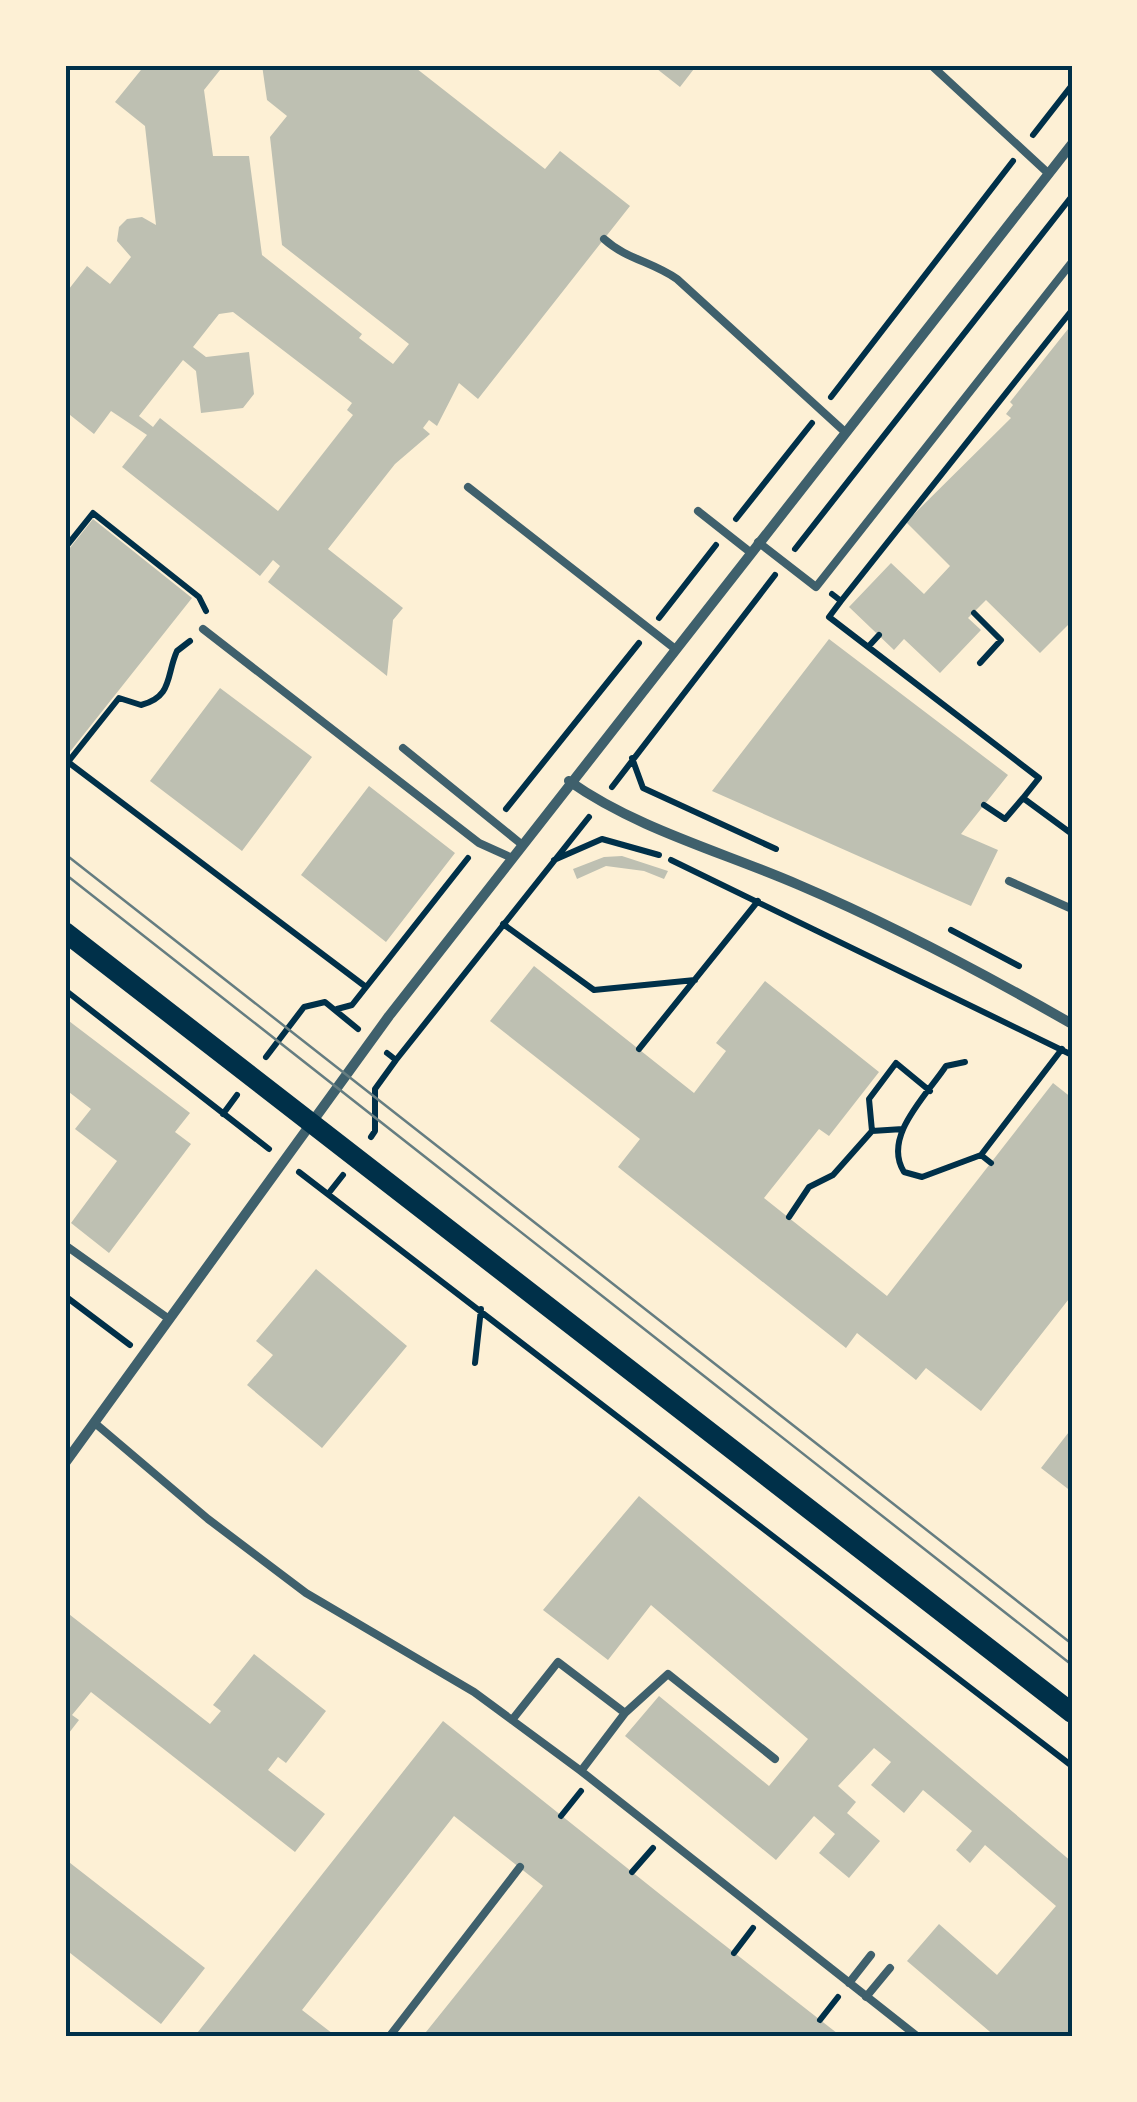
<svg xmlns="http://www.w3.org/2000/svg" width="1137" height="2102" font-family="'Noto Sans',sans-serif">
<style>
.building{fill:#bec0b2;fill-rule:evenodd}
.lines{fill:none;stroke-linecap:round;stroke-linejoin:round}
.path{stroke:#003049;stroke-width:6}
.service{stroke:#3f606c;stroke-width:8}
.minor{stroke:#3f606c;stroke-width:10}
.secondary{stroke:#003049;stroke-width:20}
.tram{stroke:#657d81;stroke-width:2.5}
.neatline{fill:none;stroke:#003049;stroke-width:4}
</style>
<rect width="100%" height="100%" fill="#fdf0d5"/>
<path class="building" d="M145,65h79l-20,25 9,66h36l13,99 100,79 -3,4 34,26 16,-20 -127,-99 -12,-108 17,-21 -20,-16 -5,-35h150l133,104 15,-18 70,55 -152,193 -19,-16 -22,43 -8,-6 -6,8 7,6 -35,30 -67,85 75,59 -10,12 -6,56 -119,-94 12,-16 -7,-6 -13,16 -138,-109 25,-32 -36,-24 -17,23 -29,-23v-117l22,-28 23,18 21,-27 -14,-16 2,-14 8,-8 15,-2 14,8 -11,-99 -30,-24zM233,312l119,91 -5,7 6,5 -75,96 -118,-93 -7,9 -14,-11 44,-56 13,11 5,42 42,-5 11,-14 -5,-42 -43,5 -13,-10 26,-33z
M652,65h45l-17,22z
M1072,324v297l-32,32 -54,-53 -18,18 13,12 -41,43 -36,-34 -10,11 -45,-43 42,-44 33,31 26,-28 -44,-44 105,-104 -5,-4 7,-9 -3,-3z
M93,519l99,79 -123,155 -4,-4v-195z
M829,639l179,136 -47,59 37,16 -27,56 -259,-115z
M220,688l92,69 -70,94 -92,-70z
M369,786l86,67 -69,89 -85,-67z
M622,856l46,15 -4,8 -20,-8 -38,-5 -29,13 -4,-10 31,-12z
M534,966l160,127 32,-42 -10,-8 49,-62 114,91 -50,64 -10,-7 -55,69 123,98 166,-213 19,15v197l-91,116 -55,-43 -10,12 -59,-47 -11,15 -228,-181 22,-28 -150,-118z
M65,1018l125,95 -15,19 16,12 -82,109 -38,-30 46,-62 -42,-32 16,-20 -26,-20z
M316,1269l91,77 -85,102 -75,-63 26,-30 -17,-14z
M1072,1428v64l-31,-24z
M639,1496l433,366v175h-76l-89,-76 32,-37 58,51 59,-69 -71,-61 -15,18 -14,-13 16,-19 -49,-41 -19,23 -33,-28 20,-23 -17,-14 -36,38 18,16 -9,11 33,28 -31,37 -30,-25 16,-19 -21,-18 -38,44 -151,-124 34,-40 110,90 39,-47 -157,-134 -43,55 -65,-50z
M65,1611l145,113 11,-13 -8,-6 41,-51 72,57 -40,52 -8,-6 -10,13 57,44 -30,38 -204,-160 -19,23 7,5 -14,18z
M443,1721l238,190 161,126h-420l121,-151 -89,-70 -152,194 35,27h-143z
M65,1859l140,109 -44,56 -96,-75z"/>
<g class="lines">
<path class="path" d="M1033,135l39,-50
M831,397l182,-236
M736,519l76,-96
M65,548l28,-35 106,84 7,14
M795,549l277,-353
M832,594l9,7 231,-291
M841,601l-12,16 210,161 -16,20
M974,613l27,27 -21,23
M659,618l57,-73
M868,647l11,-12
M632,758l11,30 133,61
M68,762l51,-64 22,7c32,-8 25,-30 36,-54l13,-10
M68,762l298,225
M612,787l163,-212
M984,805l21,14 18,-21 49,36
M506,809l133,-166
M554,860l48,-21 57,16
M671,860l401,195
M503,924l91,66 101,-10
M951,930l68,36
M65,990l204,159
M337,1009l15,-4 116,-147
M639,1049l119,-148
M387,1053l9,7 193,-243
M266,1057l38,-50 21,-5 33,27
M965,1062l-19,4c-20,30 -64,71 -42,106l18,5 59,-22
M223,1114l14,-19
M872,1131l-3,-32 27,-36 34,28
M371,1137l4,-6v-42l21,-29
M991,1163l-10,-8 81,-106
M299,1172l773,594
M328,1194l15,-19
M789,1217l20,-30 24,-12 39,-44 31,-2
M65,1296l65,49
M475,1363l6,-54
M561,1816l20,-25
M632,1872l21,-24
M734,1953l19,-25
M820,2020l18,-23"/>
<path class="service" d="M931,65l118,109
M604,239c22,20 49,23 73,40l168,153
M468,487l206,161
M698,511l52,41
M758,542l58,45 256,-325
M203,629l276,214 31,14
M403,748l117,95
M1009,881l63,28
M65,1245l104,74
M96,1424l112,95 98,74 168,99 107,79 337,266
M512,1720l46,-58 67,51 43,-39 107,85
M581,1771l44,-58
M849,1983l22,-28
M866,1997l24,-29
M389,2037l131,-170"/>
<path class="minor" d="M569,781c68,48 154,71 230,104 94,40 184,88 273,139
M65,1463l324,-447 683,-872"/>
<path class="secondary" d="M65,932l1007,781"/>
<path class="tram" d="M65,854l1007,790
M65,874l1007,791"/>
</g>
<rect width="1137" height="2102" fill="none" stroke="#fdf0d5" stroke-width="135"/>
<rect x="68" y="68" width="1002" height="1966" class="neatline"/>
</svg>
